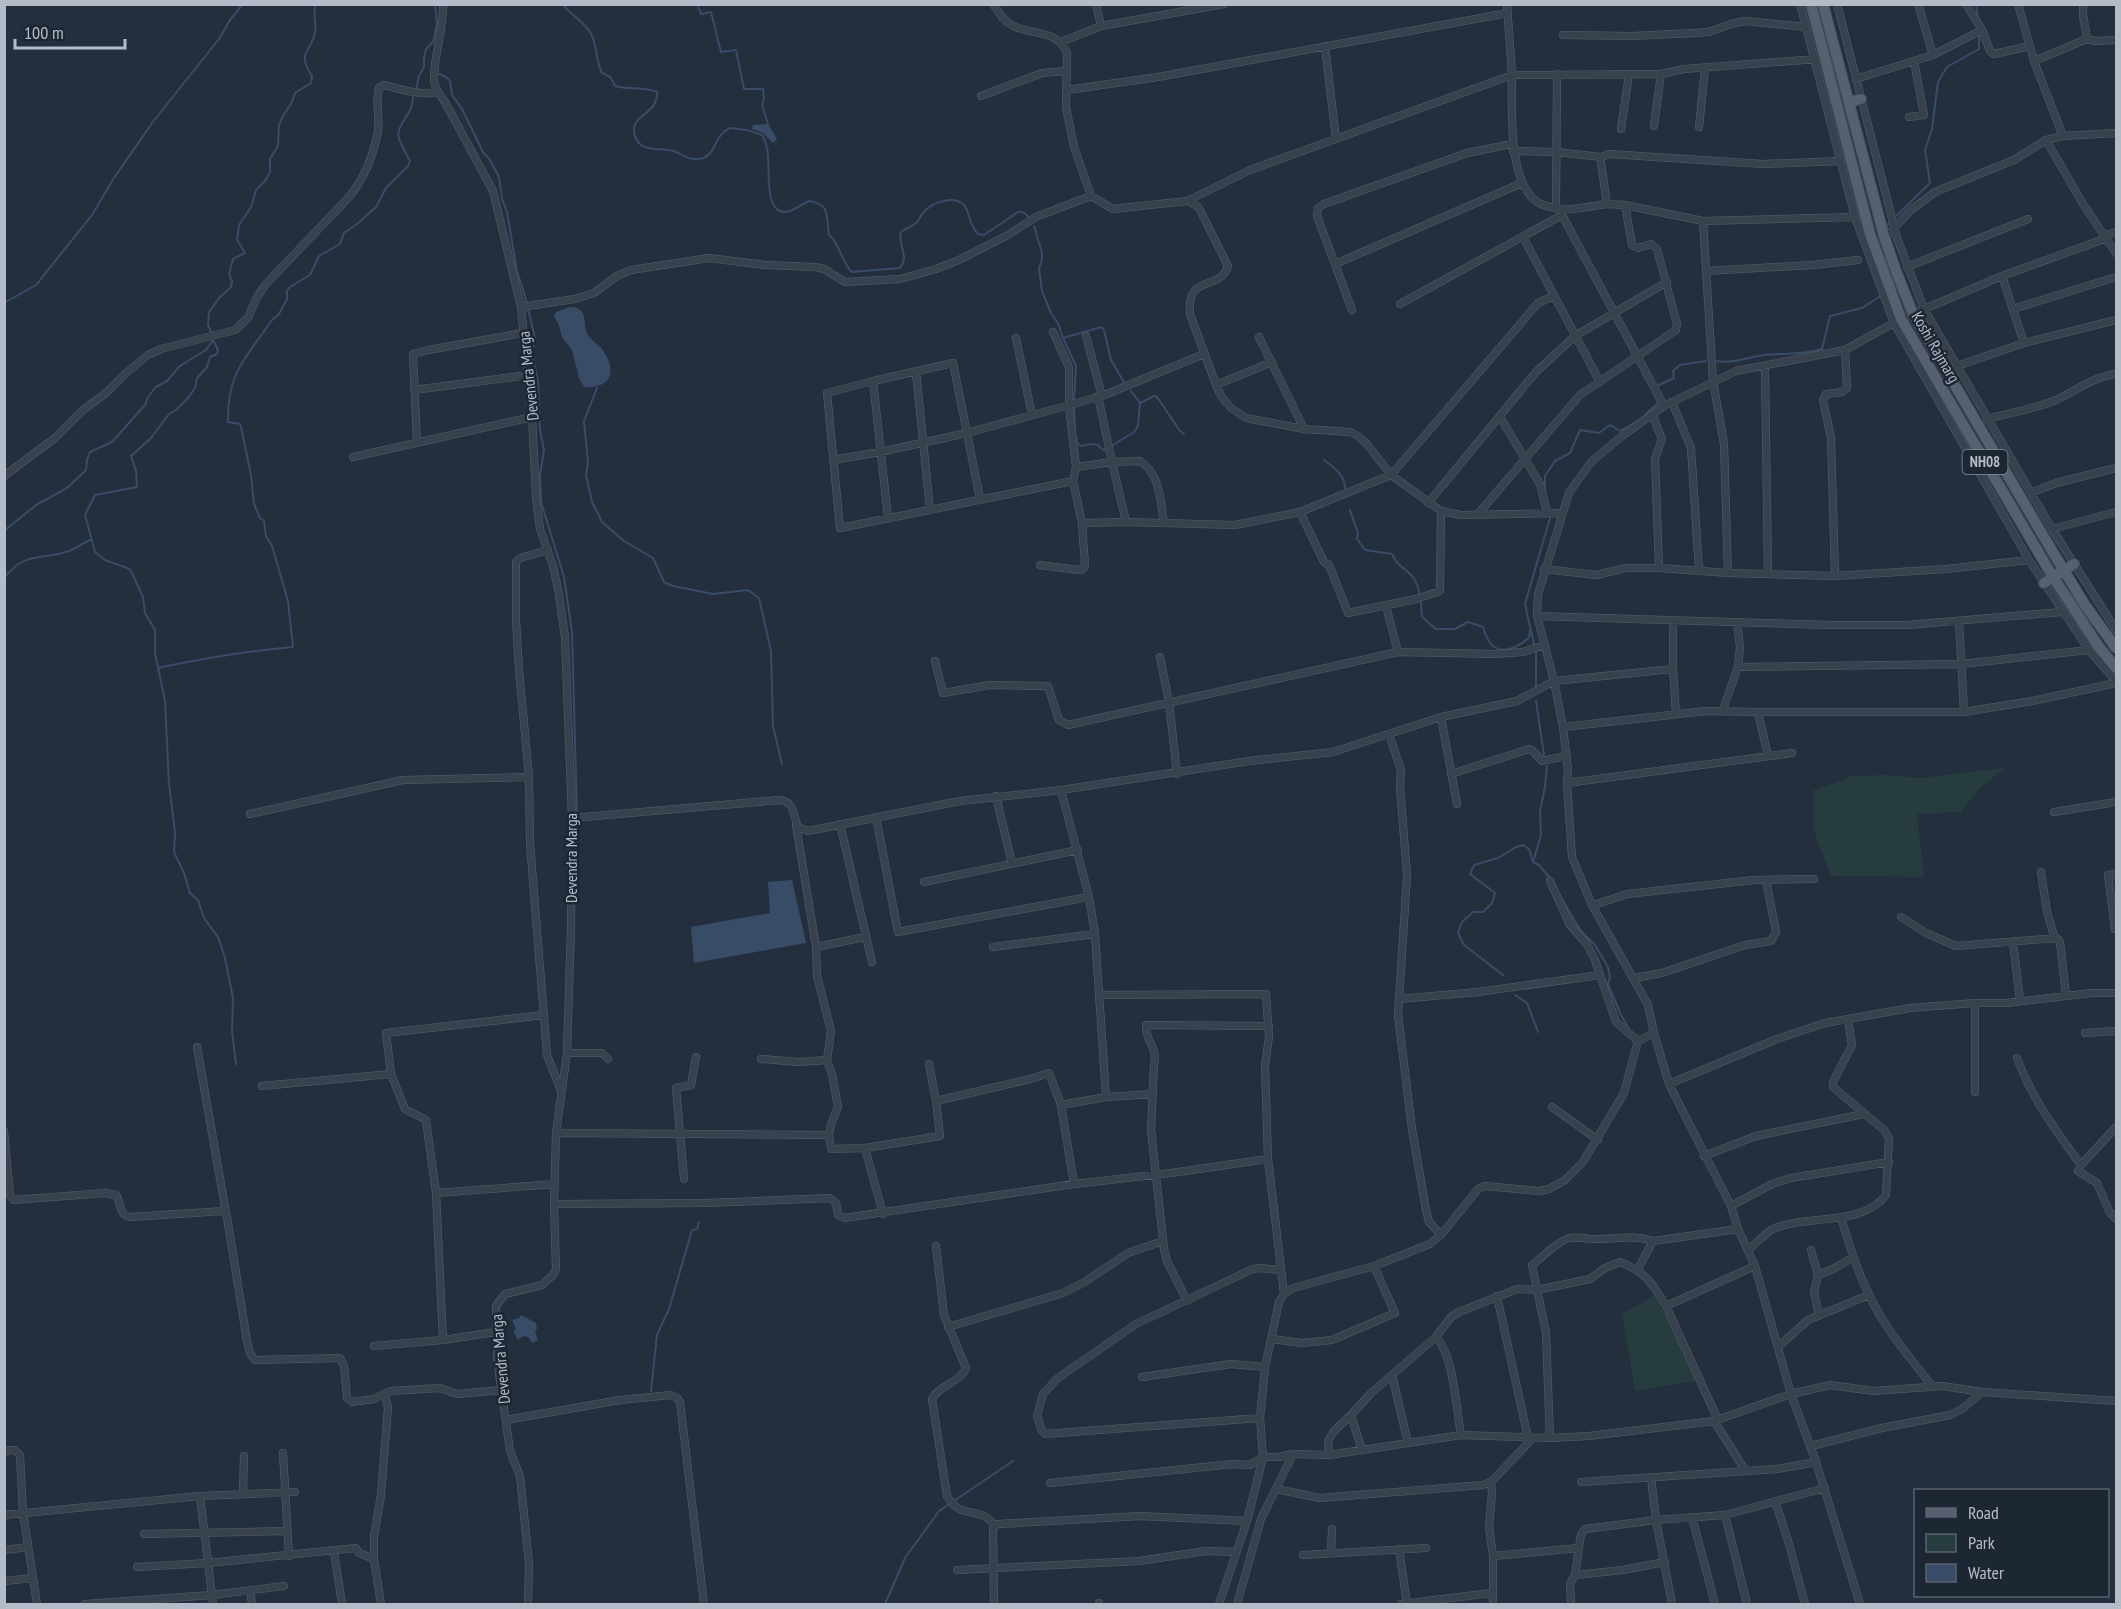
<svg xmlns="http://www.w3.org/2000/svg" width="2121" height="1609" font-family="'PT Sans Narrow',sans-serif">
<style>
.green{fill:#263c3f}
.water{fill:#394c67}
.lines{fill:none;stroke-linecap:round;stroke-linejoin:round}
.stream{stroke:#394c67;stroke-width:2}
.minor-casing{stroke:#565f6c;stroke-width:8}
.primary-casing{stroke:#414a57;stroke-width:12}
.minor{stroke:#38414e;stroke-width:7}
.primary{stroke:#56606e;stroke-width:10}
.labels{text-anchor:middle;stroke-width:5;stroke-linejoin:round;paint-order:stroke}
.shield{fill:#1d2633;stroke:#878f9c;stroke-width:1.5}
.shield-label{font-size:15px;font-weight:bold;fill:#b4bcc9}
.street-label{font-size:16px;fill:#b4bcc9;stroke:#1d2633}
</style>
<rect width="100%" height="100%" fill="#242f3e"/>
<path class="green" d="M2005,768l-26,21 -18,23 -44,2 7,63 -93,-1 -17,-45 -1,-40 39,-15 32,-1 37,3z
M1655,1295l43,85 -63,11 -13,-77z"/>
<path class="water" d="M768,124l9,15 -4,4 -10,-10 -11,-4 1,-4z
M570,307c21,1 11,18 18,28 4,6 12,10 16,17 14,21 5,37 -20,35l-5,-9 -7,-28 -10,-13 -3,-12 -5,-9 2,-4z
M792,880l14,63 -112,20 -3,-36 79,-14 -2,-31z
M521,1315l15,8 1,6 -2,3 3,8 -6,3 -4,-6 -5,-1 -5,4 -5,-9 3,-2 -4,-9 7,-2z"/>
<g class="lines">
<path class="stream" d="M562,4c8,10 23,19 28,28 8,13 5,28 12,41 8,3 10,5 13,13 13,4 31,0 42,6 1,21 -22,22 -23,37 -1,5 3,13 7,16 9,6 22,3 32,6 7,2 14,8 21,8 2,0 8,0 9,-1 14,-5 10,-22 27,-30l17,2 15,5c4,7 6,14 6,22 2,12 -4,53 16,55 10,0 17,-8 25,-11 22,3 17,16 20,34 12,10 12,27 23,37l48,-4c10,-13 -3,-23 1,-36 5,-4 11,-5 16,-10 3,-3 4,-8 8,-11 8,-9 29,-16 39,-6 6,6 4,19 14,29l6,1 34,-23h5l8,7
M697,4l4,10 10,-2 10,40 15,-2 8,39h19l1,10 -2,6 6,19
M1976,4l2,16
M439,74l7,3 4,4 2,14 10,14 21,43 7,8 9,17 3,22 5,13 10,59 10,32
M416,90l3,-14 5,-9v-9l2,-9 7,-7 4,-18 -2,-20
M1034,226l8,27v6l-3,10 3,22 9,22 8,12 3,11 14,30 -2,35
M1885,227l45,-44 -5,-33 7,-21 6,-47 9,-15 32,-18v-15
M4,303l32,-18 56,-70 20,-34 40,-58 67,-84 11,-19 13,-16
M528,309l7,29 -3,16 6,28 2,48 4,20 -4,26 1,26 23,75 8,55 5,183
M212,334l-4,-9 1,-13 10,-14 12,-11 1,-6 -3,-7 4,-15 12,-6 -8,-13 2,-15 12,-18 5,-17 9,-9 5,-9v-13l8,-13 1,-21 4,-9 9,-14 3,-9 16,-10 1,-7c-16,-25 -1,-22 3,-44 2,-10 -3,-17 1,-28
M1063,338l38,-11 3,3 7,30 14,24
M1717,361c16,3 31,-4 47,-6 20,-2 40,0 58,-6l8,-33 32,-8 20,-13
M1659,385l15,-7 -1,-7 7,-6 26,-4
M597,388l-13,33 4,41 -2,13 6,27 10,20 22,19 29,17 11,24 9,4 40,8 35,-4 11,8 12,53 2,75 9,38
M1131,391l9,12 14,-7 3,1 23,34 4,3
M1074,407l1,24
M1645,415l13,-12
M1076,437l1,6 4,3 9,-2 8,1 5,5 3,-1
M1113,445l21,-13 4,-6 2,-23
M1324,460c10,8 20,13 21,28
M1545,492v-16l10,-15 15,-8 10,-23 19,3 11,-8 10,6 18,-10
M1350,510l8,23 -1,6 8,11 27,4c7,13 6,9 16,18 13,10 13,31 14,45l14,12h19l13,-7 15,5c5,18 14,29 34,19 5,-2 7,-5 12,-8l1,-8
M4,531l32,-26 31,-17 19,-18 1,-10 3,-8 22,-10 33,-37 3,-8 8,-10 11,-6 13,-15 26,-16 7,-10 5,10 -1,4 -7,3 -3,10 -10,11 -2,10 -7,10 -12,12 -7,4 -18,24 -20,18 5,15 1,16 -42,8 -10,20 10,37 10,8 22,8 4,3 12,26 2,16 10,17v23l10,48 4,83 6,48 -1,20 10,21 6,20 8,7 6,18 14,19 7,21 8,40 -1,33 4,33
M4,578c22,-28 37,-17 65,-27 8,-3 14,-8 21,-11
M1534,644l-9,-40 25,-86
M1536,652v34
M158,668c45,-10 89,-17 135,-21l-5,-46 -16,-55 -6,-10 -2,-15 -4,-3 -6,-14 -3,-29 -10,-48 -1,-3 -12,-2c-1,-50 18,-64 44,-102l7,-6 8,-15v-8l3,-4 20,-12 9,-19 21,-12 4,-11 13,-9 19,-17 10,-19 22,-22 2,-5c-4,-7 -8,-15 -11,-22 -4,-16 15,-23 14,-44
M1536,701l8,54
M577,820v52
M1534,859l7,-24 -1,-24 5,-24 2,-21
M1562,899l18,31 15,15 13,22 2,10 -2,7 13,31 9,16
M1503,975l-39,-30 -6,-12 4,-11 11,-10h10l9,-9 3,-10 -25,-19 4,-9 24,-7 18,-11 7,-2 6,4 4,13 6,3 11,13
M1515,995l12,8 11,29
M651,1391l6,-56 12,-26 23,-79 5,-1 2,-7
M885,1604l20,-46 34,-47 74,-50"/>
<g class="minor-casing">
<path id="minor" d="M443,4c1,26 -10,53 -9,77 1,8 6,14 11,21l48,89 28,116 11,110 4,80 4,32 13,37 5,23 7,48 7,181 -1,109 -4,126 -11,80 -2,71 2,65 -3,6 -11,10 -37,9 -9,12 1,53 13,92 10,25 9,88 -1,40
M993,4c6,8 10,17 20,22 20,9 44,3 54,27l-1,54 8,40 17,49 22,13 74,-8 5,2 7,5 29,58c-8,26 -42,7 -38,48l26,71 5,11 10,12 15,10 58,11 46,3 8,4 9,8 24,31 50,36 20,4 101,-2
M1096,4l5,22
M1507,4l5,71 149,-1 23,-5 134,-10
M1800,4l55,213 39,106 135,237 60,90 27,31
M1837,4l60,234 27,71 128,220 64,101
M1918,4l15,51
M1966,4l16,26 8,21 4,3 36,-8
M2018,4l16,57 29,75
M2083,4v11l4,24 9,2 20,-1
M1563,35l69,1 63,-3 14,-1 22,-8 14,-3 61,6
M1061,42l40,-16 123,-22
M1325,46l11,93
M2034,61l53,-22
M1856,79l77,-24 49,-25
M1067,90l91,-13 350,-64
M981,96l61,-23 24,-2
M1909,117l15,-2 -10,-54
M1654,126l7,-52
M1699,127l6,-59
M1621,129l8,-55
M2046,140l37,64 33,49
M1513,151l44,1 44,5
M1187,201l63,-31 262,-95c0,31 -5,110 27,128 5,3 16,5 22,6 6,2 37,-4 46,-5l-6,-41v-6l8,-3 154,10 78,-3
M1607,204l18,1 78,16 152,-4
M1556,206l1,-132
M1562,210v5l102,191
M1703,221l10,160 11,63 4,129
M2105,235l11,-3
M1523,237l77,145
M1885,238l26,-28 24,-18 79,-32 32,-20 17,-4 53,-3
M1335,264l187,-81
M1907,267l121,-48
M1706,271l107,-6 45,-5
M2002,276l22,67
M1400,304l162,-89
M521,307l54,-8 19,-6 23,-17 14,-6 78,-12 56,7 50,2 9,2 21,13 55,-3 36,-10 23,-9 49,-25 28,-18 55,-21
M2013,309l103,-32
M1352,310l-35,-94 1,-8 6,-4 143,-51 45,-9
M1053,332l16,35v38l7,62
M1086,336l16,60
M1259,337l45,92
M1016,338l16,77
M1765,366l3,208
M1957,366l67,-23 92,-23
M916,372l14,138
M1216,385l56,-23
M414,390l114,-15
M1098,396l14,66 28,-1c21,14 20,39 24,62
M1672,402l19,46 8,122
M1652,414l10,25 -7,20 4,109
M1500,417l40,67 7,28
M1987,419c22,-6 48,-10 69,-19 19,-9 39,-24 60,-26
M417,443l-4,-89 15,-4 95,-17
M353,457l179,-40
M833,460l47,-8 87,-19 -14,-70 -80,18
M4,476l51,-38 28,-28 23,-17 20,-20 22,-18 13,-6 74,-19 13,-12 9,-21 9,-13 83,-87c15,-18 25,-43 29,-66 2,-14 -3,-30 1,-43l5,-3c17,4 36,11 53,7
M2031,493l25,-10 60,-15
M980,499l-13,-66 135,-37 102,-42
M1428,503l108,-131 39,-36 92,-54
M1300,512l24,50 5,3 19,48 68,-14 24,-8 1,-80
M1478,514l102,-119 96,-65 1,-6 -20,-75 -6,-5 -13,4 -6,-3 -7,-40
M888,518l-15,-137 -46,12 13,135 233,-47
M1082,523l44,-1 109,3 65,-13 91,-37 147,-172 16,-7
M2052,529l64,-17
M548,550l-28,8 -4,4v58l3,50 10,107 1,66 17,212 14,36
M1040,565l39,5 4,-1 2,-4 -3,-42 -9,-42 3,-14 36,-5 14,60
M1544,569l52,6 30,-7h33l69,5 107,3 111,-7 83,-9
M1835,576l-4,-138 -8,-38 3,-6 16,-2 5,-4 -2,-38
M1386,606l12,46
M1537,616l294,9h76l155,-13
M1673,620v49l3,45
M1959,621l5,91
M1160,657l9,45 8,72
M935,661l8,32 47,-8 58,1 11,34 9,5 330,-73 97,2 28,-2 22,-7
M1738,667l223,-3 128,-14
M1722,712l16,-45 2,-20 -3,-25
M1758,712l10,44
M1441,717l16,87
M1563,727l143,-16 52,1h206l68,-11 84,-18
M1389,734l12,36 -1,17 7,88 -9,140 14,114 14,81 3,12 12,13
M1451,774l78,-25 3,1 10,11 25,-5
M1567,783l225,-30
M1061,790l28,107 6,37 11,163
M996,796l16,68
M2054,812l62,-10
M250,814l153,-34 126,-3
M876,817l22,115 191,-35
M572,818l208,-18c15,2 13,16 18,27l10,4 152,-30 101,-11 188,-29 84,-9 108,-35 76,-16 37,-20 119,-12
M840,824l32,138
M796,825l20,122 1,29 14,55 -4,29 5,14 6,33 -7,17 -2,11 2,14 34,-1 75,-12 -4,-35 -7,-37
M2041,872l6,40 7,24
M1550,881l20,44 16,18 9,17 21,62 22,19
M924,882l154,-32
M1594,905l33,-11 127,-14 60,-1
M1901,917l25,16 30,13 101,-8 3,4 6,54
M2115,929l-7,-54 8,-1
M2013,941l7,60
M816,947l49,-10
M993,947l102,-13
M1634,978l28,-5 83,-28 26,-4 5,-9 -10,-52
M1099,995l167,-1 3,43 -4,28 3,94 16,135
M1399,999l79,-7 122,-17
M2085,1033l31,-2
M197,1047l29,166
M567,1053h35l6,6
M2017,1058c15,41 39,73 64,107l35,-38
M761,1059l38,3 28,-2
M1669,1084l108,-45 48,-16 85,-15 65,-5h32l84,-10h25
M262,1086l129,-12
M1975,1092v-89
M936,1101l94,-22 19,-6 12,32 13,79
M1061,1105l45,-8 47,-3
M1552,1107l46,33
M4,1131l6,64 3,5 93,-7 10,2c6,8 2,20 14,22l94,-6 3,6 20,124 3,12 5,7 85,-2 4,8 3,32 5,4 22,-3 16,-8 50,-3 17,6 44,-4
M556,1133l273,2
M865,1148l18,66
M1704,1156l52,-20 108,-22
M2078,1171l19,12 12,28 7,8
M684,1179l-8,-91 15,-3 5,-28
M436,1193l-10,-73 -21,-11 -14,-35 -5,-41 158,-18
M554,1204l152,-1 124,-5 6,5 2,12 6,3 230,-34 97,-11 97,-14
M1731,1206l41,-22 19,-6 98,-16
M1841,1217c11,39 25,80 49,114 13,19 28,37 42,55
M936,1246l8,69 22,53c-5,14 -27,17 -34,31l15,97c16,26 30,8 48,29
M1748,1250c8,-6 16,-16 25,-21 32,-15 90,-2 113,-34l3,-57 -5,-8 -51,-43v-5l19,-37 -4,-25
M1811,1250l7,25 -4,17 5,23
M1638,1269l15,-28 85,-12
M1818,1275l15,-6 19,-11
M1497,1296l31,142
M1187,1301l-20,-40 -3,-12 -13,-119 3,-65c4,-21 -9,-22 -8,-40l123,1
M1666,1306l89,-40
M948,1327l115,-34 20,-10 45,-30 35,-12
M495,1332l-52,8 -7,-147 119,-9
M1436,1337c18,19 20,71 25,98
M1272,1339l30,4 30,-3 63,-27 -21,-47
M374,1346l69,-6
M1778,1347l30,-27 61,-25
M1392,1375l16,68
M1142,1377l89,-13 34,3
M1351,1415l11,35
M1260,1418l-215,16 -3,-3 -5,-15 6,-22 15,-16 78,-54 117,-55 8,-1 18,2 3,3
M506,1420l114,-20 51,-5 6,3 3,4 24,202
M1714,1421l31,49
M1550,1438l-4,-105 -14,-68c11,-8 24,-23 37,-27 7,-2 17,1 24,1 21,1 39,-5 60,2
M1811,1446l71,-18 68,-13 12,-6 20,-17
M4,1451l11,-1 5,5 3,57 14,92
M283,1453l6,103
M1329,1455l-1,-14 6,-10 17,-16 20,-22 65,-56 15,-20 8,-5 58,-23 20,1 53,-11 15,-11 15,-6c27,11 31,20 46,44l52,114
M1651,1477l5,43 16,84
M1491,1482l1,11 -3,34 4,29v48
M1581,1482l196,-13 39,-7
M1050,1483l183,-19 17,1 13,-8h16l14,-3 36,1 132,-20 89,3 39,-2 125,-15 77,-27 39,-9 43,6 69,-5 40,6 134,9
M1276,1489l44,9 163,-13 8,-3 42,-44
M243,1494l1,-38
M200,1496l13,108
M1775,1501l14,43 16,60
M4,1515l196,-19 95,-4
M1725,1515l22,89
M1692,1517l23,87
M144,1534l142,-3
M1399,1549l8,55
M4,1550l24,-3
M334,1552l8,52
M1331,1553l1,-24
M1303,1555l123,-7
M1493,1556l86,-8
M137,1567l71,-4 148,-15 3,5 15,6
M957,1570l182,-9 67,-10 30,1
M1575,1575l48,-5 42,-8
M4,1581l29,-3
M250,1590l2,14
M85,1604l127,-9 72,-9
M381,1604l-7,-45v-22l7,-42 7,-87 -3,-13
M994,1604l-1,-76 5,-4 142,-8 107,5
M1099,1604v-1
M1219,1604l28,-83 16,-64 -3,-39 5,-51 14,-65 5,-8 9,-6 81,-22 56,-22 11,-9 37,-46 7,-3 54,5 10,-2 16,-9 18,-18 41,-69 14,-52 16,-8
M1237,1604l24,-85 32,-65
M1401,1604l91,-11
M1571,1604l-1,-20 5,-9 6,-41 4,-5 71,-9 69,-5 100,-27
M1860,1604l-44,-142 -25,-68 -36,-128 -17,-37 -7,-23 -62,-122 -15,-51 -6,-28 -56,-100 -20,-48 -5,-74 1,-13 -5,-43 -9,-46 -17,-65 1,-22 31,-101 22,-31 31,-26 42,-30 72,-35 109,-21 56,-31 101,-43 105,-38"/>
</g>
<g class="primary-casing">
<path id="primary" d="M1811,4l59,230 31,85 152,258 46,70 17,21
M1823,4l61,232 12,35 17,43 141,240 31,51 31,43
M1849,102l12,-3
M2044,583l30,-19"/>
</g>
<use href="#minor" class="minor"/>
<use href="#primary" class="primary"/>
</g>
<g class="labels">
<rect class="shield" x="1962.5" y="450" width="45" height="24" rx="4.5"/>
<g class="shield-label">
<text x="1985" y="467">NH08</text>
</g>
<g class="street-label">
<text transform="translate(1936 347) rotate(60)" y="6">Koshi Rajmarg</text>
<text transform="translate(528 376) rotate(-96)" y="6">Devendra Marga</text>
<text transform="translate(571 858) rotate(-90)" y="6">Devendra Marga</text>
<text transform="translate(500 1359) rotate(-95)" y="6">Devendra Marga</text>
</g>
</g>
<rect width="2121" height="1609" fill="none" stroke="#b4bcc9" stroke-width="12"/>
<rect x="1914" y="1489" width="195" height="108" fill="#1d2633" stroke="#59626f" stroke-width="1.5"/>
<rect x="1926" y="1508" width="30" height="9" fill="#56606e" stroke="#59626f" stroke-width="1.5"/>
<text x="1968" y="1519" font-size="18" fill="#b4bcc9">Road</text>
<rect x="1926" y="1534" width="30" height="18" fill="#263c3f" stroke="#59626f" stroke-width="1.5"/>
<text x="1968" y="1549" font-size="18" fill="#b4bcc9">Park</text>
<rect x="1926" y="1564" width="30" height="18" fill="#394c67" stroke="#59626f" stroke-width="1.5"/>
<text x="1968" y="1579" font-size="18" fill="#b4bcc9">Water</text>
<path d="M15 39v9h110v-9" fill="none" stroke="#b4bcc9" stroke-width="3"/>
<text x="24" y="39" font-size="18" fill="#b4bcc9" stroke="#1d2633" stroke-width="4.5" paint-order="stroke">100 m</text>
</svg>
